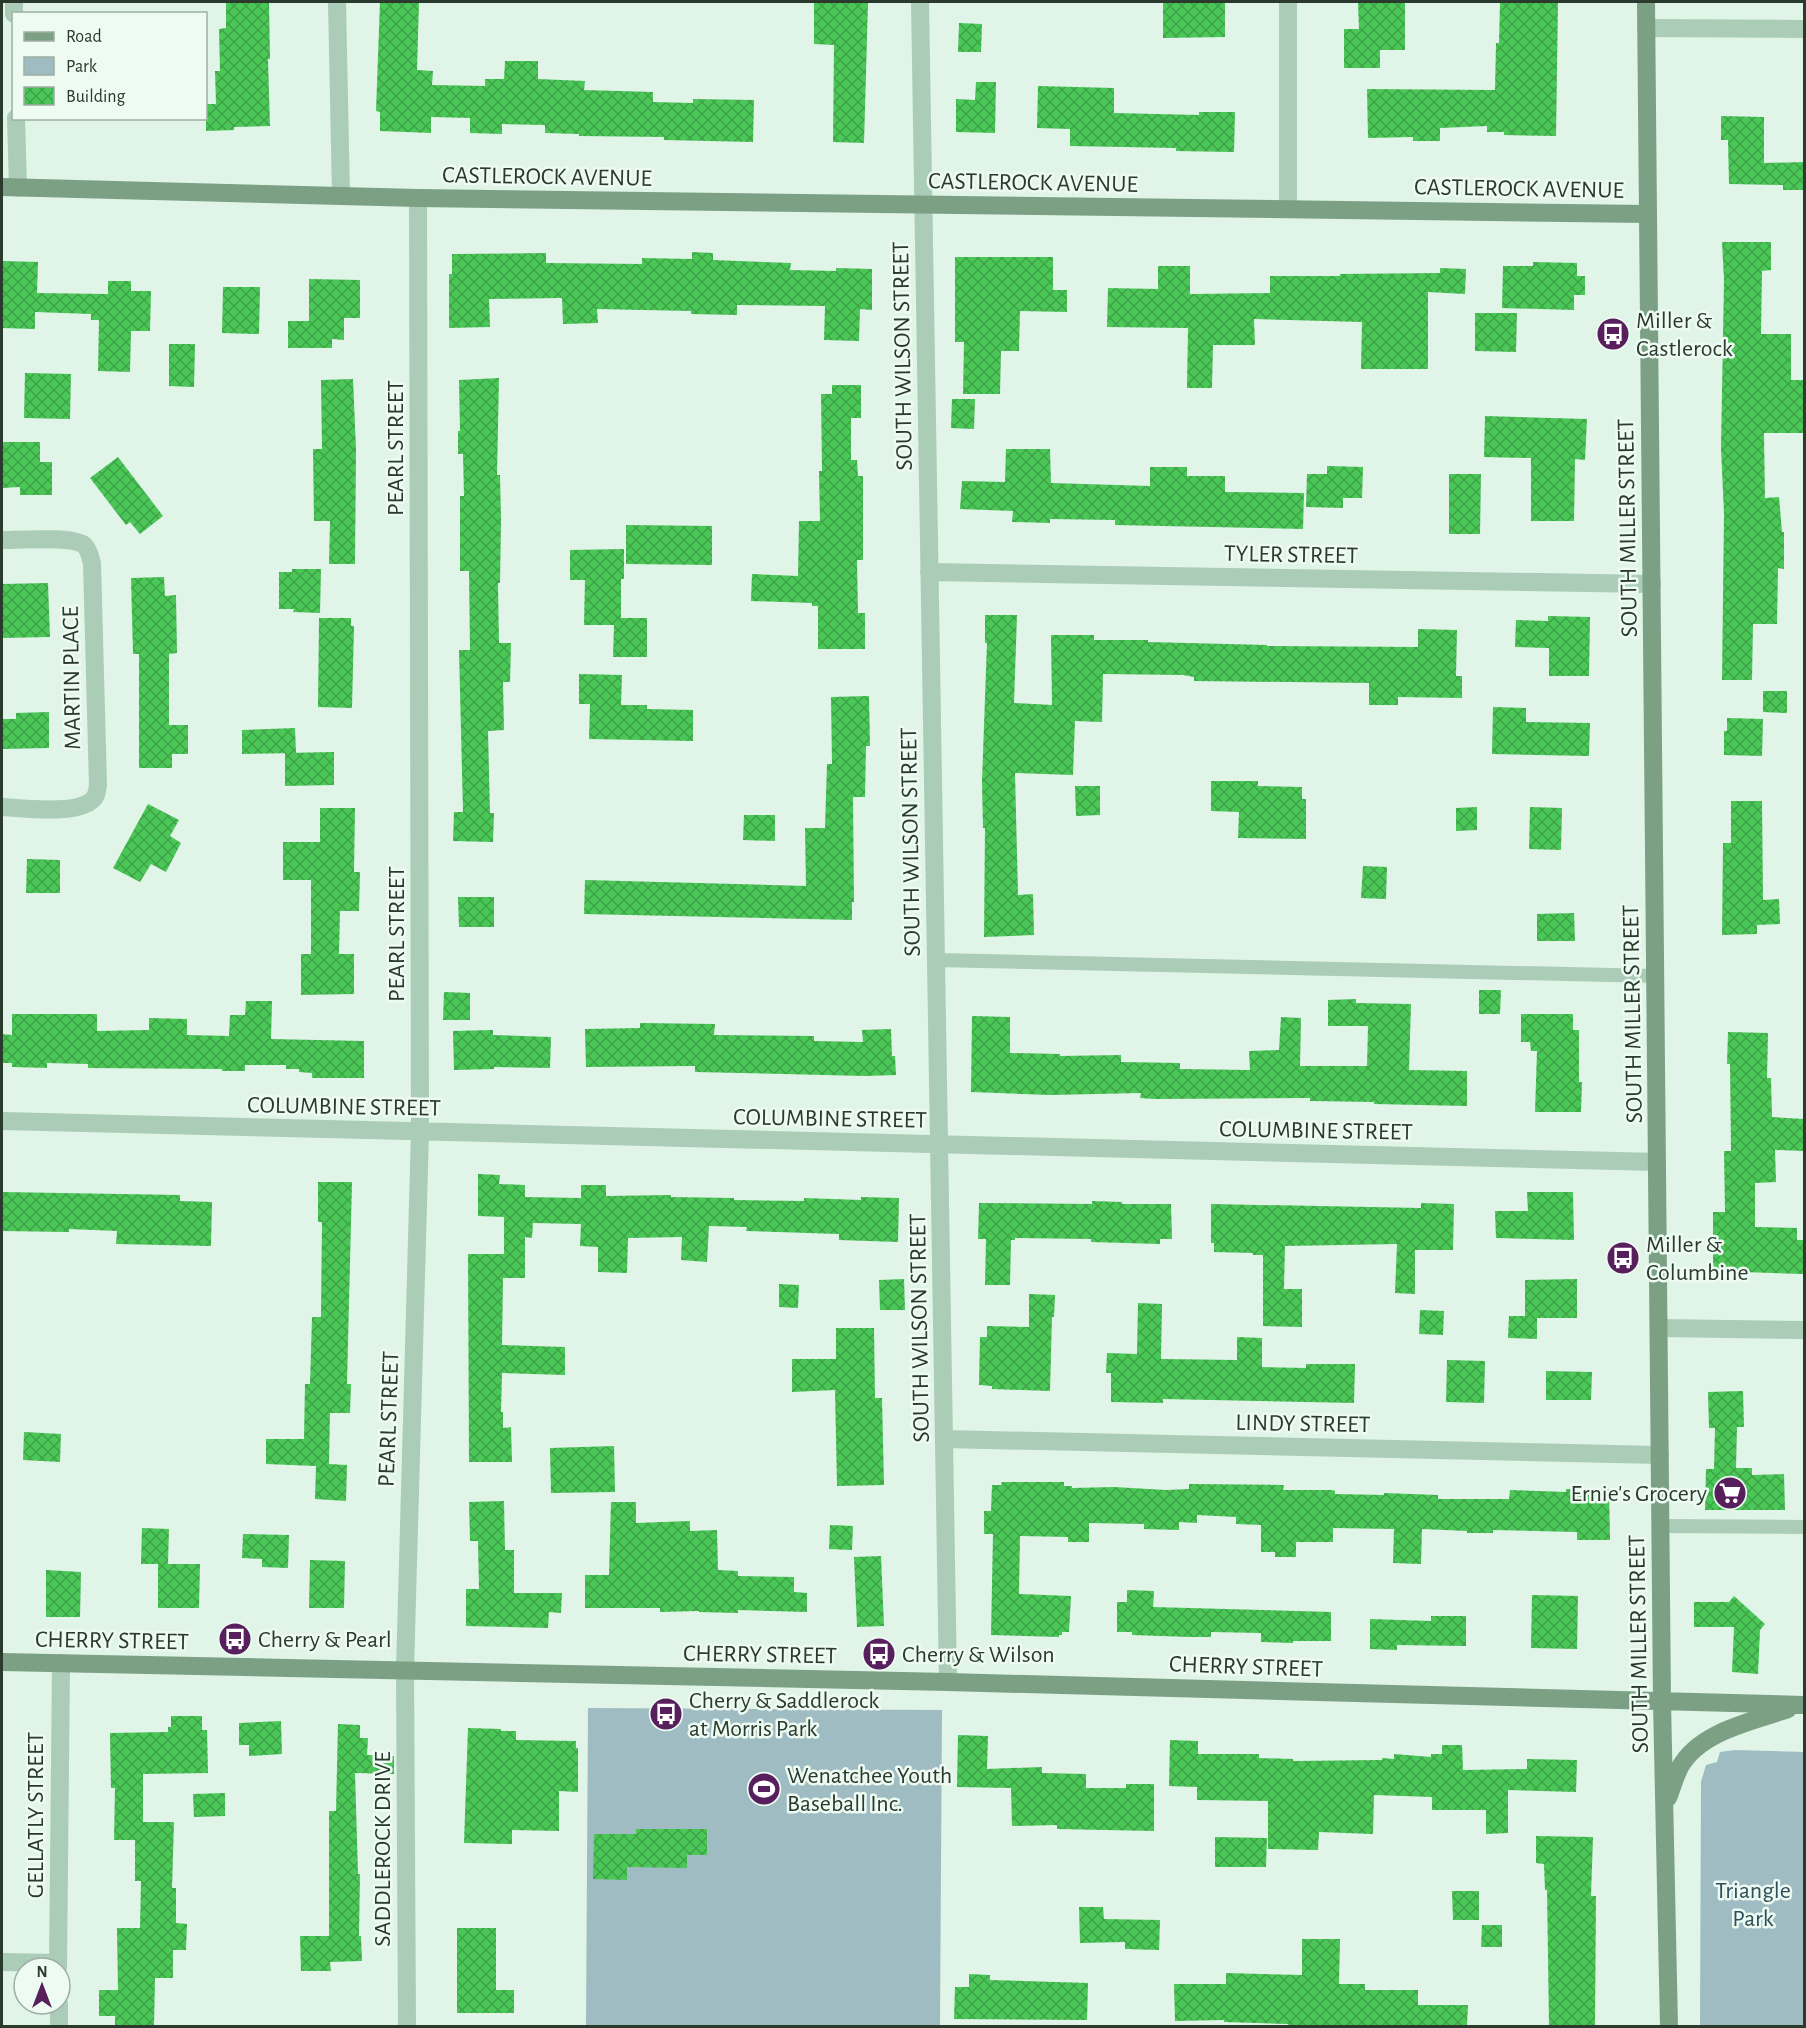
<svg xmlns="http://www.w3.org/2000/svg" width="1806" height="2028" font-family="'Alegreya Sans',sans-serif">
<style>
.green{fill:#9fbcc3}
.building{fill:url(#building-cross-hatch)}
.lines{fill:none;stroke-linecap:round;stroke-linejoin:round}
.lane{stroke:#abccb6;stroke-width:14}
.street{stroke:#abccb6;stroke-width:18}
.secondary{stroke:#7ca084;stroke-width:18}
.labels{text-anchor:middle;stroke-width:5;stroke-linejoin:round;paint-order:stroke}
.street-label{font-size:24px;fill:#2a3a2d;stroke:#edfbf2}
.poi-label{font-size:24px;fill:#2a3a2d;stroke:#edfbf2;text-anchor:start}
.park-label{font-size:24px;fill:#2e4f59;stroke:#edfbf2}
</style>
<defs>
<pattern id="building-cross-hatch" width="8" height="8" patternUnits="userSpaceOnUse" patternTransform="scale(1.5)"><rect width="8" height="8" fill="#4ac757"/><path d="M0 0l8 8M0 8l8-8" fill="none" stroke="#3ea348"/></pattern>
</defs>
<rect width="100%" height="100%" fill="#e0f4e8"/>
<path class="green" d="M588,1708l354,2 -2,316h-354z
M1735,1750l69,2v274h-104l1,-244 5,-17 11,-3 3,-10z"/>
<path class="building" d="M226,2h43l1,57h-2l2,67 -36,1v3l-28,1v-27h10l-1,-33h5l-1,-42 7,-1z
M380,2h39l-2,68 16,1 -1,14 53,1v-7h19l1,-18h33v18l47,2 -1,9 69,2v10l40,1v-4l61,1 -1,42 -89,-2v-3l-85,-1v-2l-34,-1v-8l-43,-1v10l-32,-1v-15l-39,-1v16l-51,-2v-19l-4,-1z
M814,2h54l-4,141 -31,-1 1,-97 -20,-1z
M1163,2h62v35l-62,1z
M1361,2h44v48h-25v18h-36v-39h15l-1,-26z
M1500,2h58l-2,134 -52,-1v-3h-17v-6l-47,2v13h-27v-4l-45,1 -1,-49 128,1 1,-47h3z
M959,23l23,1 -1,28h-23z
M976,82h20l-1,51 -39,-1v-33l19,1z
M1038,86l76,2v25l85,2v-3h36l-1,40 -58,-1v-3l-106,-2v-17l-33,-1z
M1721,116l43,1v46l40,-1v28h-21v-5l-54,-1 -1,-44h-7z
M1722,242h49v28l-9,1 -1,63h30v46h13v53h-40l1,65 14,-1 3,35h2v37l-6,-1 -1,56h-24l-1,56h-30l2,-166 -3,-66 3,-168z
M692,252l21,1v7l78,3 -1,7 46,1v-3l36,1v41l-12,-1 -1,32 -35,-1 1,-34 -88,-1v10l-46,-1v-3l-94,-2 1,14 -35,1 -1,-26 -73,1 1,28 -41,1v-54h3v-20l94,-1v10l96,1v-6l50,1z
M955,257h98v33h14v22l-47,-1 -1,40h-18l-1,43h-37l1,-52h-9z
M2,261l36,1 -1,31 71,1v-13h23v10h20l-1,40h-19l-1,41 -32,-1 1,-51h-8v-6l-56,-2v17l-33,-1z
M1533,262l44,1v13h8v19h-11v15l-72,-2 1,-42h30z
M1158,266h32v28l80,-1v-17h70v-2l100,-1v-5l26,1 -1,25 -37,-2v77h-67l1,-47 -108,-3 1,26h-42l-1,43h-25l1,-60 -81,-1 1,-39 50,1z
M309,279l51,1v38h-16v22l-12,-1v9h-44v-27h21z
M223,287h37l-1,47 -37,-1z
M1475,313h42l-1,39 -41,-1z
M169,344h26l-1,43 -25,-1z
M25,373l46,1 -1,45 -46,-1z
M499,378l-2,97h3l1,45 -1,63h-2l1,60h12l-1,39h-7l1,48 -16,1 2,82h4l-1,29 -40,-1 1,-29h9l-4,-162h11l-1,-79h-9v-75h4l-1,-42h-5v-23h2l-1,-51z
M353,379l3,70 -1,115h-26l1,-43h-16l-1,-72h9l-1,-69z
M832,385h29v33h-10v42h6l1,16h5v84h-6l1,53h7v36h-47v-43h-6v-3l-61,-2 1,-27 46,2 1,-55h21l-1,-50h3l-1,-77h11z
M952,399h23l-1,30 -23,-1z
M1485,416l102,3 -2,41 -10,-1 -1,62h-43v-63l-47,-1z
M2,442h38v20h12v33h-32v-8l-18,1z
M1006,449h44l1,34 99,3v-19h37v9h38v16l79,1 -1,36 -188,-4v-5l-65,-1v4l-38,-1 1,-11 -53,-2 2,-28 43,1z
M118,457l45,59 -23,18 -10,-12 -4,3 -36,-47z
M1327,466l36,1 -1,31h-19v10l-37,-1 1,-33h20z
M1449,474h32l-1,60h-31z
M626,525l86,1v39l-86,-1z
M624,549v30h-3v39h26v39h-34l1,-32h-30l1,-45h-15v-30z
M292,569h29l-1,44 -27,-1 1,-3h-15v-37h13z
M164,577l1,19 11,-1 1,58 -8,1v71h19v29h-16v14h-33v-114h-6l-2,-76z
M48,583l2,54 -48,1v-54z
M985,615h32l-3,88 38,2 -1,-70h43v5h54v2l119,3v1l151,1v-18l39,1 -1,46h6v22l-64,-1v8h-29v-22l-175,-2v-4l-11,-2 -80,-1 -1,48 -27,-1 -2,54 -58,-2 3,122 15,-1 1,41 -50,2 1,-109h-2l-1,-47 5,-138h-2z
M1548,616l42,1 -1,59h-40v-28l-34,-1 1,-27 32,1z
M319,618h32v8h3l-2,82 -34,-1z
M579,674l43,1 -1,30h26v4l46,1v31l-104,-2 1,-35h-11z
M1763,691h24v22l-24,-1z
M869,696l1,50h-4l-1,51h-12l1,105h-2v18l-268,-6 1,-34 221,6 -1,-58h20l2,-64h5l-1,-67z
M1493,707l33,1v14l64,1 -1,33 -97,-2z
M49,712v36l-47,1v-30h14v-6z
M1727,718l36,1 -1,37 -38,-1v-24h3z
M295,728l1,25 -54,1v-24z
M334,752v33l-49,1v-33z
M1211,781h47v5l44,1v12h4v40l-68,-1 1,-26 -28,-1z
M1075,786h25v29l-24,1z
M1731,801h31l1,99 16,-1 1,25 -23,1v9l-35,1 1,-92h8z
M148,804l31,16 -9,16 11,7 -15,29 -15,-8 -11,18 -27,-14z
M1477,807v23l-21,1v-23z
M1530,807l32,1 -1,42 -32,-1z
M320,808h35l-1,64h6l-1,39h-19l-1,43h15v40l-53,1v-41h10v-74h-28v-38h37z
M744,815h31v26l-32,-1z
M27,859l33,1v33h-34z
M1363,866l24,1 -1,32 -25,-1z
M458,897h36v30h-35z
M1574,913l1,28h-38v-27z
M1479,990h22l-1,24h-21z
M444,992l26,1v27h-27z
M1356,999v4l55,1 -2,66 58,1v35l-93,-2v-2l-64,-1v-3l-156,1 -14,-1 1,-5 -91,2 -79,-3 1,-76 38,1v36l50,1v2l61,-1v7l59,1v6l70,1 -1,-19 30,-1 2,-33 20,1 -1,48h67l1,-40h-40v-26z
M246,1001h26l-1,38 93,2v37h-52v-5l-13,-1v-3h-13v-4h-41v6h-23v-2l-134,-1v-4l-41,-1v5l-35,-1v-4h-10v-29l10,1v-21h85v17l52,-1v-12l38,1v16l42,1 1,-21h15z
M1521,1014h52v16h6v52h3l-1,30h-46l2,-61h-6l-1,-9h-9z
M640,1023l75,1 -1,11 100,1v5l49,1 -1,-12 29,-1 1,27h3l1,19 -31,1 -170,-4v-6l-109,1 -1,-38 55,-1z
M493,1030v5l58,2 -1,31 -56,-1v2l-40,1 -1,-39z
M1728,1032l40,1 -1,45h4l1,39 32,2v32l-29,-1 1,32 -21,1v44l42,1v12h7v34l-91,-3v-59h12l-1,-61h7l-1,-87h-3z
M478,1174l22,1 -1,9 26,1v12l56,1v-13h25v11l65,-1v2l63,1v2l70,1v-3l57,2v-3l38,1 -1,44 -59,-2v-6l-93,-3 1,-4 -38,-1 -2,36 -26,-2 1,-23 -54,1 -1,35 -29,-1v-25l-18,-1 1,-22 -48,-1 -1,15 -7,-1v41h-22l-1,67 63,2v28l-63,-2 -1,39h2v16l8,-1 1,35h-43l-1,-208h36v-37l-26,-1z
M318,1182h34l-5,202h4l-1,29h-20l-1,51 18,1 -1,36 -31,-2 1,-33 -50,-2v-25h38l1,-55h5l2,-67h9l1,-95h-4z
M2,1192l178,3v6l32,1 -1,44 -95,-2 1,-13 -48,-2v3l-67,-1z
M1527,1192h46l1,48 -78,-2 -1,-27h33z
M1092,1201l30,1v2h49l1,35h-12v5l-69,-2v-3l-76,-1v2h-4l-1,45h-25l1,-46h-8l1,-36 113,1z
M1421,1203l33,1 -1,46h-38v44l-20,-1 2,-49 -112,2 -1,43h18v38l-39,-1v-71h-10v-2l-39,-1v-9h-3v-39l210,4z
M904,1279l1,31h-25l-1,-30z
M1577,1279v39h-40v21l-29,-1 1,-22h16v-36z
M779,1284l20,1 -1,23 -19,-1z
M1029,1294l26,1 -1,22h-2l-2,74 -58,-2v-3l-13,-1 1,-48h7v-11l42,1z
M1138,1303l24,1 -1,55 76,1v-23l25,1v29l44,1v-4h49l-1,39 -191,-4v4l-52,-1v-29h-5l1,-20 30,1z
M1420,1310l24,1 -1,24 -24,-1z
M836,1328h38l1,70h7l2,87 -47,1 -2,-96 -43,2v-33h44z
M1447,1360l38,1 -1,42 -38,-1z
M1546,1371l46,1 -1,28h-45z
M1743,1391l1,36h-7l-1,41h16v7l32,-1 1,36h-80l1,-41h8l1,-41h-6l-1,-36z
M24,1432l37,2 -1,28 -37,-2z
M614,1446l1,46 -64,1 -1,-45z
M1002,1482h62v4h8v2l42,-1 52,3 23,-1v-5l95,1 -1,5h49l3,1v3l49,1v-2l54,2v4h71l1,-9 56,2v-3h43l1,51h-33v-8l-84,-2v3h-26v-2l-45,-2 -1,35 -28,-1 1,-34 -61,-1v14h-37v15h-21v-5h-14v-27l-25,-1v-7l-39,-2v8l-18,-1v8l-35,-1v-5l-55,-1v19h-21v-5l-48,-1 -1,58 52,2 -2,36h-7v3h-3v2l-68,-2 2,-101h-9v-23h7l1,-26h9z
M504,1501l1,49h9v43h48l-1,20 -12,-1 -1,16 -82,-2v-37h13l-1,-48h-8l-1,-39z
M611,1502h25v21l54,-2v10l27,-1 1,40 20,1v5l56,1v15l13,1v19l-69,-2v3l-39,-1v-1l-39,1v-4h-75v-33h24z
M830,1525l23,1 -1,24 -23,-1z
M142,1528l27,1 -1,35h32l-1,44h-41v-44h-17z
M243,1534l46,1 -1,33 -26,-1v-8l-20,-1z
M881,1556l3,70 -27,1 -3,-70z
M310,1560l35,1 -1,47h-35z
M46,1570l35,2 -1,45h-34z
M1127,1590l27,1 -1,16 178,5v29h-38v2l-32,-1v-9l-50,-1v5h-21l-58,-2v-3h-15v-30h10z
M1532,1595l46,1 -1,53 -46,-1z
M1734,1596l31,28 -5,6 -2,44 -26,-2 2,-45h-40v-25h35z
M1431,1616h35v30l-69,-1v5l-27,-1v-30l61,2z
M171,1716h31v14h5l1,43 -65,1v48h31l-2,66h4v35l11,1 -1,26h-13v28h-18l-1,48h-39v-10h-16v-26h19l-1,-62h23l1,-47h-6v-41h-21l1,-52h-4l-1,-55 58,-1v-5h3z
M281,1721l1,33 -33,2v-11h-10v-22z
M338,1724l22,1v13h8l-1,17 27,1v18l-39,-1 3,101h2l-1,62h2l1,25 -32,1 1,9h-30l-1,-35h29v-125h7z
M468,1728l33,1v2h15v9l60,1v7h2v44l-19,-1v40l-47,-1v14l-48,-1z
M958,1735l30,1 -1,33 55,-2v6l44,1v14h40v-4h28v47l-97,-2v-4l-45,1 -1,-38 -54,-1z
M1170,1740l28,1v13h61v4l34,1v2l89,-1v-2l12,1v-5l37,3v-3h11v-9h20l1,25 64,-1v-10l50,1 -1,32 -68,-2v43l-22,1v-24h-54v-13l-58,-2 -1,39 -54,-2 -1,18 -50,-1v-48l-71,-1v-13l-28,-1z
M225,1793v23l-31,1 -1,-23z
M636,1829h71v26h-20v13l-60,-1v13l-34,-1 1,-45h42z
M1536,1836l57,1 -2,59h5l-1,130h-46l-2,-136h-2l-1,-26 -8,-1z
M1215,1837l52,1 -1,29h-51z
M1452,1891h27v29h-26z
M1079,1907h24l1,12 56,1 -1,30 -34,-1v-7l-45,1z
M1482,1925h20v22h-21z
M457,1928h39v62h18v23h-57z
M1302,1939h38l-1,45h26v6h53v15h50l-1,21h-178l-1,-2 -64,-2v-2l-49,1 -1,-37h52v-11l76,2z
M969,1974l21,1v5l98,3 -1,37 -133,-1 1,-32h14z"/>
<g class="lines">
<path class="lane" d="M936,960l719,16
M1661,1526l143,1"/>
<path class="street" d="M14,2v12
M337,2l4,193
M920,2l28,1680
M1646,28l158,1
M16,118l2,70
M1288,209v-207
M2,540c16,0 71,-4 82,5 5,4 6,12 8,18l6,223c-1,3 -1,6 -2,9 -10,22 -74,13 -94,12
M929,572l723,12
M2,1121l1655,41
M1659,1328l145,2
M945,1439l715,16
M2,1962l56,1
M58,1968l3,-305
M59,2004v22
M407,2026l-2,-356 15,-538 -2,-934"/>
<path class="secondary" d="M1646,2l16,1700 7,324
M2,187l416,11 1230,16
M2,1662l946,20 856,23
M1668,1798c4,-10 7,-21 12,-31 20,-36 72,-45 108,-58"/>
</g>
<defs>
<g id="bus-disc" transform="scale(1.725)"><circle r="9.5" fill="#581f5d" stroke="#edfbf2"/><path d="M-5-6H5V4H4V6H2V4H-2V6H-4V4H-5ZM-3.5-4V0h7V-4ZM-3.5 1.2v1.5H-2V1.2ZM2 1.2v1.5H3.5V1.2Z" fill="#fff"/></g>
<g id="supermarket-disc" transform="scale(1.725)"><circle r="9.5" fill="#581f5d" stroke="#edfbf2"/><path d="M-6-5.5h2.5l.6 2H6L4.5 2H-2.5L-4.4-4H-6ZM-1.5 3.2a1.3 1.3 0 1 0 .1 0ZM3 3.2a1.3 1.3 0 1 0 .1 0Z" fill="#fff"/></g>
<g id="stadium-disc" transform="scale(1.725)"><circle r="9.5" fill="#581f5d" stroke="#edfbf2"/><path d="M0-5a6.5 5 0 1 0 0 10a6.5 5 0 1 0 0-10ZM-3.5-1.8h7v3.6h-7Z" fill="#fff"/></g>
</defs>
<g fill-rule="evenodd">
<use href="#bus-disc" x="1613" y="334"/>
<use href="#bus-disc" x="1623" y="1258"/>
<use href="#supermarket-disc" x="1730" y="1493"/>
<use href="#bus-disc" x="235" y="1639"/>
<use href="#bus-disc" x="879" y="1654"/>
<use href="#bus-disc" x="666" y="1714"/>
<use href="#stadium-disc" x="764" y="1789"/>
</g>
<g class="labels">
<g class="street-label">
<text transform="translate(547 176) rotate(1)" y="8">CASTLEROCK AVENUE</text>
<text transform="translate(1033 182) rotate(1)" y="8">CASTLEROCK AVENUE</text>
<text transform="translate(1519 188) rotate(1)" y="8">CASTLEROCK AVENUE</text>
<text transform="translate(902 356) rotate(-91)" y="8">SOUTH WILSON STREET</text>
<text transform="translate(395 448) rotate(-90)" y="8">PEARL STREET</text>
<text transform="translate(1627 528) rotate(-91)" y="8">SOUTH MILLER STREET</text>
<text transform="translate(1291 554) rotate(1)" y="8">TYLER STREET</text>
<text transform="translate(71 678) rotate(-91)" y="8">MARTIN PLACE</text>
<text transform="translate(910 842) rotate(-91)" y="8">SOUTH WILSON STREET</text>
<text transform="translate(396 934) rotate(-90)" y="8">PEARL STREET</text>
<text transform="translate(1632 1014) rotate(-91)" y="8">SOUTH MILLER STREET</text>
<text transform="translate(344 1106) rotate(1)" y="8">COLUMBINE STREET</text>
<text transform="translate(830 1118) rotate(1)" y="8">COLUMBINE STREET</text>
<text transform="translate(1316 1130) rotate(1)" y="8">COLUMBINE STREET</text>
<text transform="translate(919 1328) rotate(-91)" y="8">SOUTH WILSON STREET</text>
<text transform="translate(388 1419) rotate(-88)" y="8">PEARL STREET</text>
<text transform="translate(1303 1423) rotate(1)" y="8">LINDY STREET</text>
<text transform="translate(112 1640) rotate(1)" y="8">CHERRY STREET</text>
<text transform="translate(1638 1644) rotate(-91)" y="8">SOUTH MILLER STREET</text>
<text transform="translate(760 1654) rotate(1)" y="8">CHERRY STREET</text>
<text transform="translate(1246 1666) rotate(2)" y="8">CHERRY STREET</text>
<text transform="translate(35 1815) rotate(-90)" y="8">GELLATLY STREET</text>
<text transform="translate(382 1849) rotate(-90)" y="8">SADDLEROCK DRIVE</text>
</g>
<g class="poi-label">
<text x="1636" y="328">Miller &amp;<tspan x="1636" dy="28">Castlerock</tspan></text>
<text x="1646" y="1252">Miller &amp;<tspan x="1646" dy="28">Columbine</tspan></text>
<text x="1707" y="1501" text-anchor="end">Ernie's Grocery</text>
<text x="258" y="1647">Cherry &amp; Pearl</text>
<text x="902" y="1662">Cherry &amp; Wilson</text>
<text x="689" y="1708">Cherry &amp; Saddlerock<tspan x="689" dy="28">at Morris Park</tspan></text>
<text x="787" y="1783">Wenatchee Youth<tspan x="787" dy="28">Baseball Inc.</tspan></text>
</g>
<g class="park-label">
<text x="1753" y="1898">Triangle<tspan x="1753" dy="28">Park</tspan></text>
</g>
</g>
<rect width="1806" height="2028" fill="none" stroke="#2a3a2d" stroke-width="6"/>
<rect x="12" y="12" width="195" height="108" fill="#edfbf2" stroke="#9faea3" stroke-width="1.5"/>
<rect x="24" y="32" width="30" height="9" fill="#7ca084" stroke="#9faea3" stroke-width="1.5"/>
<text x="66" y="42" font-size="18" fill="#2a3a2d">Road</text>
<rect x="24" y="57" width="30" height="18" fill="#9fbcc3" stroke="#9faea3" stroke-width="1.5"/>
<text x="66" y="72" font-size="18" fill="#2a3a2d">Park</text>
<rect x="24" y="87" width="30" height="18" fill="url(#building-cross-hatch)" stroke="#9faea3" stroke-width="1.5"/>
<text x="66" y="102" font-size="18" fill="#2a3a2d">Building</text>
<g transform="translate(42 1986)"><circle r="28" fill="#edfbf2" stroke="#9faea3" stroke-width="1.5"/>
<path d="M0-4.5L10 22L0 15L-10 22Z" fill="#581f5d"/>
<text y="-9" font-size="16" font-weight="bold" text-anchor="middle" fill="#2a3a2d">N</text>
</g>
</svg>
